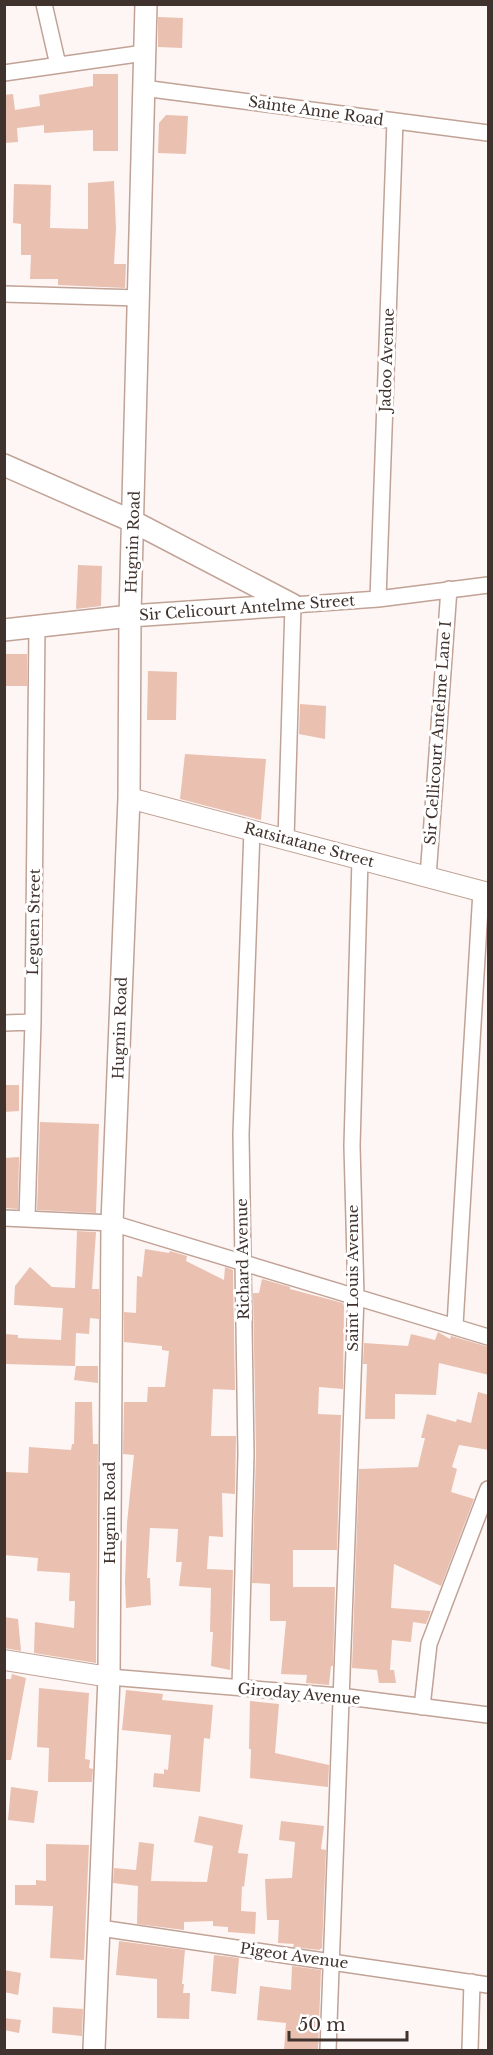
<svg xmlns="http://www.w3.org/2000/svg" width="493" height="2055" font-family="'Libre Baskerville',serif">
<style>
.building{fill:#eac0b0}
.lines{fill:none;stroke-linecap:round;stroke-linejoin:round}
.minor-casing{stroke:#c1a296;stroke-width:18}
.tertiary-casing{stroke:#c1a296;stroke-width:22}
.secondary-casing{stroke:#c1a296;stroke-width:24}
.minor{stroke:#fff;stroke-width:15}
.tertiary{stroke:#fff;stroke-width:20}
.secondary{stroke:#fff;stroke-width:21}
.labels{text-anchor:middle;stroke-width:6;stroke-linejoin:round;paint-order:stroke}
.street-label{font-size:15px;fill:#40332e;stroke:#fff}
</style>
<rect width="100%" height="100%" fill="#fdf6f4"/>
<path class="building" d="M158,17l25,1 -1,30 -24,-1z
M93,74h25v77h-25v-21l-49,3v-8l-27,3 1,14 -14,1v-48l9,-1 2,16 25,-4 -1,-11 54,-9z
M166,115l22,1 -2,38 -28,-1 1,-30z
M114,181l2,48 -2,35h12l-1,24 -67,-3v-6h-28l1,-24h-10v-31l-8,-1 1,-39 37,1 -1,43 38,1v-46z
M78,565l24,1 -1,40 -25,3z
M4,654h23v32h-23z
M148,671l29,1 -1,48h-29z
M300,704l26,2 -1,33 -26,-5z
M185,754l81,5 -5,61 -81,-21z
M4,1085h15v26l-15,1z
M40,1122l59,2 -3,89 -59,-3z
M19,1157l-1,52 -14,-1v-50z
M77,1231l19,1 -4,57h7v30l-9,-1 -1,16 -13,-1 -1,33 -71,-2v-30l14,1v3l43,2 2,-32 -49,-3 1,-19 15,-19 22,20 23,1z
M145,1249l24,4 1,-2 17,5 -1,5 38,19 1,-13 8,3 2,120 -22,-1 -2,47h25l-1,58 -13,-1 1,44 -14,-1 -2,33 26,1 -3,100 -19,-4 2,-34h-3l1,-44 -32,-2 3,-24h-6l2,-33 -28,-1 -3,50h3l1,27 -25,3 -1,-26 2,-59 7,-68 -11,-1 1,-52h23l1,-15h17l4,-36 -7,-1v-4l-38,-4v-30l12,1 1,-37 5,1z
M262,1279l28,8v2l53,14 1,3 -1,83 -24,-2 -1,27 23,1 -4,135h-44v37h42l-2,79h-2l-2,19 -23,-2 1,-8 -26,-1 5,-53h-16v-37l-18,-1 4,-129 -3,-161h6z
M438,1332l12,7 1,-3 38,11v28l-50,-12 -3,32 -41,-1v25h-30l2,-55h-4l1,-21 44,3 3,-12 24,6z
M76,1366h22v17l-24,-3z
M478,1392l11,3v55l-30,-5 -7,22 5,2 -6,23 23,7 -33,87 -47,-22 -3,44 40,3 -5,13 -13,-2 -2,20 -19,-2 -2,30h4l2,13h-17l-2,-13 -25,-2 7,-199 59,-2 7,-29h-4l6,-24 29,8 1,-3 14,4z
M75,1402h17l1,42h5l-2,219 -62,-10 1,-31 39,6 1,-27h-6l1,-28 -33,-2 1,-13 -34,-3v-83l24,1 1,-26 42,3 1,-6h2z
M4,1617l14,2 3,32 -17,-3z
M12,1674l14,4 -15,82h-7v-74l2,-7h5z
M39,1688l50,5 -4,66 5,1 -1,8 4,1 -1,13h-44l1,-34 -12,-1z
M126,1690l37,4 -1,6 51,5 -3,34 -6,-1 -4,54 -47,-5 1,-14 10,1v-5l4,1 3,-35 -49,-5z
M250,1701l29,3 -4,49 54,12 -1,22 -78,-9 1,-29h-2z
M11,1787l27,4 -4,32 -26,-3z
M199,1816l44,9 -5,28 10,1 -4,33 -2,-1 -1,25 15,1 -1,22 -27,-2v-5l-15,-1v-5l-29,1v8l-47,-6 1,-38 -25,-3 1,-15 22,2 3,-28 15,2 -3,37 56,1 6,-36 -19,-4z
M281,1821l43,5 -3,23 5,1 -4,98 -3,2 -26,-3 1,-3 -16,-1 1,-23h-12l-2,-41 27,-1 3,-36 -16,-2z
M46,1844l43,1 -5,115 -34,-2 3,-52 -38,-1v-20h21v-5l10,1z
M119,1941l66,9 -3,34h2l-1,9h7l-1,26 -32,-1v-39l-41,-4z
M214,1955l25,3 -3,36 -25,-3z
M292,1966l29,4 -3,80h-34l2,-27 -29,-3 3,-34 31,4z
M4,1970l17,3 -3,22 -14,-3z
M53,2007l30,2 -1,27 -30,-3z
M4,2018l17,2 -2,13 -15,-3z"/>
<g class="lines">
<g class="minor-casing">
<path id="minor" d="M44,4l14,61
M4,73l140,-20
M143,88l345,45
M4,294l135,4
M378,599l17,-478
M286,839l7,-234 85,-6 110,-14
M428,877l21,-288
M4,1023l29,-1
M4,1218l108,5 376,114
M27,1218l6,-196 4,-396
M455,1325l26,-434
M109,1677l231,19 148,19
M240,1688l6,-234 -5,-320 11,-304
M422,1707l7,-63 59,-155
M100,1928l388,57
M328,2050l28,-753 -4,-151 8,-287
M470,2050l2,-68"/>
</g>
<g class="tertiary-casing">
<path id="tertiary" d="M129,798l359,95
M4,1660l105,17"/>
</g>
<g class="secondary-casing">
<path id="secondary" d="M4,465l130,57 159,83
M4,630l126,-14 162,-11
M94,2050l15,-373 3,-454 17,-425 1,-182 16,-612"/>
</g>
<use href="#minor" class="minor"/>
<use href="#tertiary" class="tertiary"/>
<use href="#secondary" class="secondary"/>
</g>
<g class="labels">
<g class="street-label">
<text transform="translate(316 111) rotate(8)" y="5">Sainte Anne Road</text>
<text transform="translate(387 360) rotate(-88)" y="5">Jadoo Avenue</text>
<text transform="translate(133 542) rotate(-88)" y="5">Hugnin Road</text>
<text transform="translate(247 608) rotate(-4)" y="5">Sir Celicourt Antelme Street</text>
<text transform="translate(438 733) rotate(-86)" y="5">Sir Cellicourt Antelme Lane I</text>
<text transform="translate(309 845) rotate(15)" y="5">Ratsitatane Street</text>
<text transform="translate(34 922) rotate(-89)" y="5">Leguen Street</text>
<text transform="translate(120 1028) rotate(-88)" y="5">Hugnin Road</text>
<text transform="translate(243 1259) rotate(-91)" y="5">Richard Avenue</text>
<text transform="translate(353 1278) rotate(-90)" y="5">Saint Louis Avenue</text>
<text transform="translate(110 1513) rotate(-90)" y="5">Hugnin Road</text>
<text transform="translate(299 1694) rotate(5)" y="5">Giroday Avenue</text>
<text transform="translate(294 1956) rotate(8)" y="5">Pigeot Avenue</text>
</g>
</g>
<rect width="493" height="2055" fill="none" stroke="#40332e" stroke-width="12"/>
<path d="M289 2031v9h118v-9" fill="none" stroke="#40332e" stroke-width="3"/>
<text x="298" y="2031" font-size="18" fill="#40332e" stroke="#ffffff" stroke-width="4.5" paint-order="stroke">50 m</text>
</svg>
